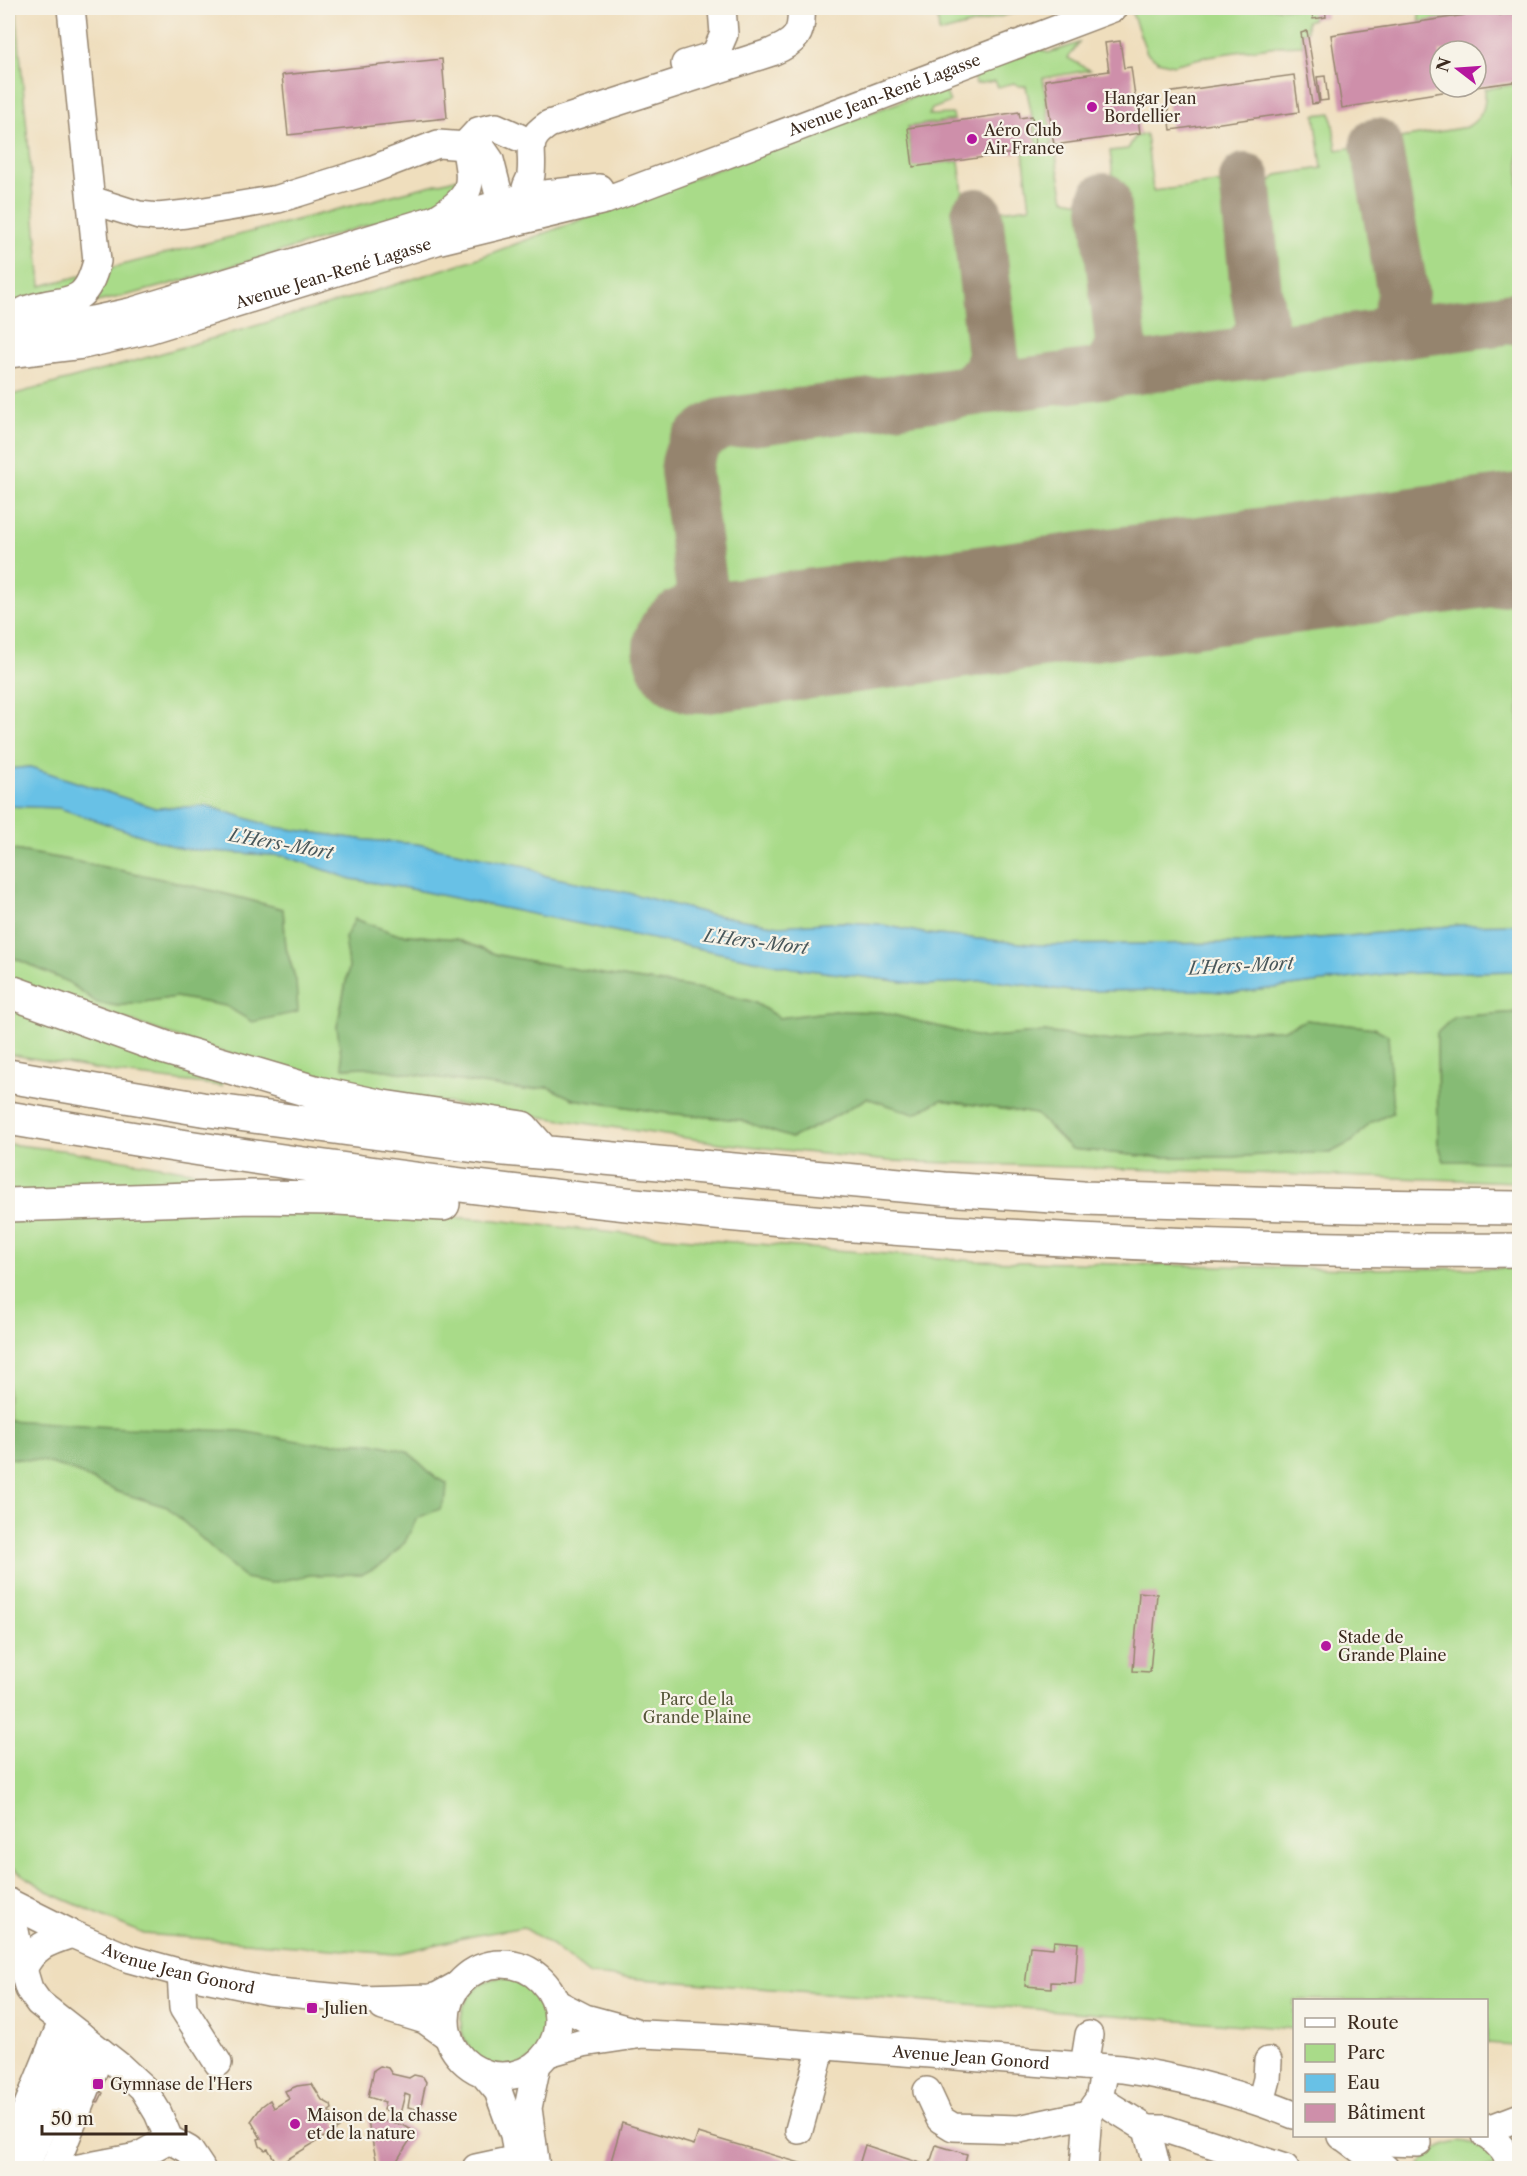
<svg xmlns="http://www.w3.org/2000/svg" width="1527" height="2176" font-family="'Libre Caslon Text',serif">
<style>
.green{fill:#a9db89;stroke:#728254;stroke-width:1.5;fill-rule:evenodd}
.forest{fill:#86bb75;stroke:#60724a;stroke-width:1.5}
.water{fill:#68c1e6;stroke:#527682;stroke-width:1.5}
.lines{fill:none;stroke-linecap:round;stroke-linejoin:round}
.taxiway{stroke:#95846e;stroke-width:52}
.runway{stroke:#95846e;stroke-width:130}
.building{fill:#ce8faa}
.minor-casing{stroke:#95846e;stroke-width:30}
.highway-casing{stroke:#95846e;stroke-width:36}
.minor{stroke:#fff;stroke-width:27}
.highway{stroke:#fff;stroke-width:33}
.poi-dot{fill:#b5179e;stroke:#f7f3e8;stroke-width:2}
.labels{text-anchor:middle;stroke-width:4.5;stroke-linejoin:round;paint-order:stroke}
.street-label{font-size:16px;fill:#3b2a1e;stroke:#f7f3e8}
.poi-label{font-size:16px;fill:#3b2a1e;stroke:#f7f3e8;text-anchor:start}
.park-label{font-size:16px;fill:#565639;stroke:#f7f3e8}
.water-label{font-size:18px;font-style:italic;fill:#48575a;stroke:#f7f3e8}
</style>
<rect width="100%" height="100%" fill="#f7f3e8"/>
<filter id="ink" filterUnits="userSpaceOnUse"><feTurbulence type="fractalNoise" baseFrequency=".0167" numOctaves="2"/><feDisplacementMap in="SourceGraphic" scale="12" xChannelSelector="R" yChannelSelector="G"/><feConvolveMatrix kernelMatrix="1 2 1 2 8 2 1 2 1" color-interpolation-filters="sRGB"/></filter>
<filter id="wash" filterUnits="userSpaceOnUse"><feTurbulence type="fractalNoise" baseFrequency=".008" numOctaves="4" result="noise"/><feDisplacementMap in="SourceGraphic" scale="24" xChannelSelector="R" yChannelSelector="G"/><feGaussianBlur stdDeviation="1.35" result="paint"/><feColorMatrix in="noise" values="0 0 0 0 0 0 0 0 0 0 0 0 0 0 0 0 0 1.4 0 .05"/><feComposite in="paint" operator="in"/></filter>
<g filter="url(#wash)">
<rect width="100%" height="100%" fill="#efdebd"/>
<path class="green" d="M8,8h8l25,278 418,-108v8l-23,18c-56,17 -111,34 -167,51 -86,26 -171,52 -261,61z
M937,8h95l-93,25z
M1139,8h172l2,11 -6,2v10l-6,2 2,12 -26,1 -69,10 -35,9 -15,-4 -11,-8 -15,-40z
M1418,8h101l1,4 -21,3v-4l-79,11z
M1079,43l-11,15 22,12 -47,8 9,67 -14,2 -12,-61h-7l-5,-3 -16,4 -3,-6 -19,3 -4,-10 67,-25 9,4z
M1519,84v221l-75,9c-15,-4 -22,-10 -30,-24l-27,-144 2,-6 78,-13c16,-10 19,-20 18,-38z
M943,86l7,16 -18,7 -3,6 24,-1 1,6 -46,7 5,39 46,-5 24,201 -6,9 -13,7 -240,33c-37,10 -46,24 -52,60l28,219 819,-110v344l-59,1 -111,11 -105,7 -205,2 -111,-11 -50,-10 -36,-2 -63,4 -70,-12 -81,-21 -82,-17 -21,-10 -108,-22 -51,-4 -92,-13 -66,-21 -53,2 -125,-41 -22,2v-373l120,-33 257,-75 90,-29z
M1331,113l6,37 23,-4 6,10 25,147 -14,18 -69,10 -22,-1 -10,-10 -5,-11 -12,-115 18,-19 45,-7 -7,-53z
M1146,134l7,57 64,-8 16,8 4,7 13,126c-4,9 -11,15 -20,18 -9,3 -67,11 -74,9 -15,-5 -22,-16 -26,-30l-20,-170 18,-2 7,-12z
M1056,147l1,17 7,35c13,2 23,2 31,13l14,114 -5,21 -5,8 -8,7 -66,9 -16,-9 -4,-7 -17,-139 12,-5 30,-4 -7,-55z
M1519,331v165l-762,102c-17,-4 -32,-9 -41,-24l-16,-96 -1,-17 8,-14 12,-7 21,-6z
M8,806l51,2 123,41 103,7 66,23 55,9 387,80 135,17 59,-5 84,11 126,-1 39,3 149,-19 134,-3v41l-65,5 -17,16 1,110 6,18 75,1v20l-630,-21 -169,-18 -321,-47 -188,-47 -203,-71v-23l60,27 30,21 20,3 58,-9 50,9 26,15 44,-40 -10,-33 -3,-39c-91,-25 -183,-44 -275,-60zM355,919l41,15 60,5 42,16 104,19 100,15 52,13 25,16 56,-7 47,1 101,26 61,-6 67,9 58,-9 113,-2 24,-10 68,8 14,8 -18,87 -17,18 -23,12h-42l-55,4h-80l-82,-8 -34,-35 -96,-14 -27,14 -47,-16 -42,24 -34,16 -51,-18 -74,-7 -93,-14 -25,-12 -24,3 -160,-23 -20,1 -7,-41 12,-60z
M8,1008l215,74 -1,4 -92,-11 -122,-21z
M8,1144l61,7 139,23 3,6 -1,7 -202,7z
M289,1207l206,13 120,13 362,28 378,8 164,-1 1,731 -6,47 -27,-2 -1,-44h-192v29l-704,-54 -38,-30 -29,-18 -51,9 -77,18 -251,-20 -92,-40 -44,-29v-648z
M461 2022a45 45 0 1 1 90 0a45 45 0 1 1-90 0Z
M1459,2141c23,2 29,11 43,27h-83c8,-16 22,-24 40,-27z"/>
<path class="forest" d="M8,849c92,16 184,35 275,60l3,39 10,33 2,31 -46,10 -26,-16 -50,-9 -58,9 -21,-3 -29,-21 -60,-27z
M355,919l41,15 60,5 42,16 104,19 100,15 52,13 25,16 56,-7 47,1 101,26 61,-6 67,9 58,-9 113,-2 24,-10 68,8 14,7 5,78 -23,10 -17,18 -23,12h-42l-55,4h-80l-82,-8 -35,-35 -95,-14 -27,14 -47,-16 -42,24 -34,16 -51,-18 -74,-7 -93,-14 -25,-12 -24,3 -160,-23 -21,1 -6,-41 12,-60 -4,-29z
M1519,1012v150l-75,-1 -6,-18 -1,-110 17,-16z
M8,1420l118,8 115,3 69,12h63l34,8 29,27 11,5 -1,14 -6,12 -23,9 -12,24 -19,20 -23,12 -53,1 -39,8 -26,-5 -78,-71 -49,-15 -49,-23 -27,-8 -34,-3z"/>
<path class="water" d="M30,767l125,41 53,-2 66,21 92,13 51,4 108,22 21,10 83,17 80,21 70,12 63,-4 36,2 50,10 111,11 205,-2 105,-7 111,-11 59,-1v47l-134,3 -149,19 -39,-3 -126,1 -84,-11 -59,5 -135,-17 -387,-80 -55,-9 -66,-23 -103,-7 -123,-41 -51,-2v-37z"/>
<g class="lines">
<path class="taxiway" d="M1376,144l27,150 -5,26 -18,16
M1242,354l15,-14 5,-15 -6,-34 -11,-112
M1102,373l13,-14 6,-16 -17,-144
M968,391l21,-17 4,-18 -16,-142
M755,641c-27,-5 -41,-8 -51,-37l-18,-133c2,-23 14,-39 36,-47l798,-107"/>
<path class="runway" d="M698,649l822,-111"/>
</g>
<g id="blocks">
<path class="building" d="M1311,8h14l1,9 -13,2z
M1499,10v5l21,-3v69l-44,6v-36h-36v36l28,1 -126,20 -11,-73z
M1307,31l12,72 -7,1 -11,-71z
M1120,41l4,27 7,-1 9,66 -86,12 -9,-65 64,-9 -4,-28z
M442,59l5,59 -159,17 -6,-60z
M1294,75l5,37 -128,18 -5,-37z
M1325,76l3,24 -8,1 -3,-24z
M1019,112l1,6 12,-2 4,34 -123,17 -5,-39z
M1139,1592l18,2 -7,78 -17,-1z
M1054,1941l24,2 -3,40 -24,-1v6l-26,-2 5,-40 23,2z
M380,2066l8,2 4,6 17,4 5,-3 9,2 3,5 -6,28 -12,-3 2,-11 -5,-2 -5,20 -17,-4 2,-8 -17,-5 6,-27z
M312,2084l10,16 9,5 1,4 -3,2 10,17 -61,37 -10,-16 -3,1 -5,-4 -2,-7 3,-1 -10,-17 11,-15 8,-6 4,8 15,-9 -4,-8 12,-5z
M99,2091l4,2 -5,10 -4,-2z
M367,2117l38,9 10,6 -22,35 -15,1z
M622,2123l72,22 4,-12 119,35h-136l-17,-4 -1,4h-54z
M865,2145l64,21 7,-21 31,9 -3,14h-106z"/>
</g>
</g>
<g filter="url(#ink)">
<use href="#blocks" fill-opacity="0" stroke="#95846e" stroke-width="1.5"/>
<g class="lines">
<g class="minor-casing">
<g id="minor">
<path d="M685,64l30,-9 9,-21 -2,-26"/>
<path d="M465,145l13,-14 18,-4 22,10"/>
<path d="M92,204l9,-1 38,12 19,2 28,-3 92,-15 90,-28 70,-27 43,3 9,13 11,43"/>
<path d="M530,211c-1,-7 -5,-17 -4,-23 1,-5 5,-9 5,-14 3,-25 -8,-33 18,-50l223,-72c24,-10 31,-18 29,-44"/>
<path d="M439,217c36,-23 33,-33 26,-72"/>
<path d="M8,322c6,-5 15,-12 24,-14 37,-11 53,1 65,-47l-26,-253"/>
<path d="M8,331l85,-11 37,-8 305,-93 30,-5 62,-18 72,-8"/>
<path id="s1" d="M8,354l75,-9 65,-15 289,-89 169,-41 507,-192"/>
<path id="s2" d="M8,1902l64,32 58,25 51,14 87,18 93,9 69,-2 8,-2 20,-11"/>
<path d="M9,1902l14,67 6,20 10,14 79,62 25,23 15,25 11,26 20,11 12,18"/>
<circle cx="502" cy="2020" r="56"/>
<path d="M23,1969c12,-24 25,-27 49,-35"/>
<path d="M181,1973l2,35 35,55"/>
<path d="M556,2003l29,15 48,13"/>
<path d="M383,2007l42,13 24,17"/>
<path id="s3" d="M548,2053l35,-10 60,-9 82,4 397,31c61,9 114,23 172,46"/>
<path d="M1084,2066l5,-31"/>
<path d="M482,2072l16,19 16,44 4,26"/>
<path d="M927,2091l13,28 13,8 66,2 69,-15 11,-15 6,-31"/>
<path d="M1099,2099l48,30 9,36 -1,3"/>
<path d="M1261,2102l6,-23 1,-18"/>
<path d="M1147,2129h18l120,39"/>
<path d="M799,2130l23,-84"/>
<path d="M1486,2130l34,-13"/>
<path d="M1486,2135c13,8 22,19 27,33"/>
<path d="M1341,2136l46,6 31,1"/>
<path d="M1345,2138l40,30"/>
<path d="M8,2154l54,-132"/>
<path d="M25,2168l55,-133"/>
<path d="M54,2168l47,-116"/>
<path d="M79,2168l58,-11 32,-18"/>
<path d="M476,2168l42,-9"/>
<path d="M536,2168l-8,-60 9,-44"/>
<path d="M1084,2168l4,-54"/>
</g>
</g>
<g class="highway-casing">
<path id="highway" d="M8,991l158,57 152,45 65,14 139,21 22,25
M8,1076l194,33 281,38 461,42 139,9 272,8 165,2
M8,1118c498,85 1006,136 1512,132
M8,1205l243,-8 87,1 105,6"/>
</g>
<use href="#minor" class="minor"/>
<use href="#highway" class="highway"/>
</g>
</g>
<g class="poi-dot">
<circle cx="1092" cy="107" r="6"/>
<circle cx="972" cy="139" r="6"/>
<circle cx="1326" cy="1646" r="6"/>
<rect x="306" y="2002" width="12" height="12" rx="3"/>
<rect x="92" y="2078" width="12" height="12" rx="3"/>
<circle cx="295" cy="2124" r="6"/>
</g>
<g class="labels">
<g class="street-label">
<text dy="6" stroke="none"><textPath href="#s1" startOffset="916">Avenue Jean-René Lagasse</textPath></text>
<text dy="6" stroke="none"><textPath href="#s1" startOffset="336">Avenue Jean-René Lagasse</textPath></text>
<text dy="6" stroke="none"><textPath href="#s2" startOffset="184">Avenue Jean Gonord</textPath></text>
<text dy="6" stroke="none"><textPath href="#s3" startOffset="426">Avenue Jean Gonord</textPath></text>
</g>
<g class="poi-label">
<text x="1104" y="104">Hangar Jean<tspan x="1104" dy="18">Bordellier</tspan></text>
<text x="984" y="136">Aéro Club<tspan x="984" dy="18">Air France</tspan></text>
<text x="1338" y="1643">Stade de<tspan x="1338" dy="18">Grande Plaine</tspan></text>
<text x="324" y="2014">Julien</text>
<text x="110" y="2090">Gymnase de l'Hers</text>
<text x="307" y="2121">Maison de la chasse<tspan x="307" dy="18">et de la nature</tspan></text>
</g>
<g class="park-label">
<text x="697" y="1705">Parc de la<tspan x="697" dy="18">Grande Plaine</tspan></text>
</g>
<g class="water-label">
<text transform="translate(281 844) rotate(10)" y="6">L'Hers-Mort</text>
<text transform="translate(756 942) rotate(7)" y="6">L'Hers-Mort</text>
<text transform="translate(1241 966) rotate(-3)" y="6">L'Hers-Mort</text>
</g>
</g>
<rect width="1527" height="2176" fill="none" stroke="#f7f3e8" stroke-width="30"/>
<rect x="1293" y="1999" width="195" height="138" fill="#f7f3e8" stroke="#aca397" stroke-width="1.5"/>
<rect x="1305" y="2018" width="30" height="9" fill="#ffffff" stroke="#aca397" stroke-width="1.5"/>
<text x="1347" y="2029" font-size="18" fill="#3b2a1e">Route</text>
<rect x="1305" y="2044" width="30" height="18" fill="#a9db89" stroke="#aca397" stroke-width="1.5"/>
<text x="1347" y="2059" font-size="18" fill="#3b2a1e">Parc</text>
<rect x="1305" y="2074" width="30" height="18" fill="#68c1e6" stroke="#aca397" stroke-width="1.5"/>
<text x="1347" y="2089" font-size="18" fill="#3b2a1e">Eau</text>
<rect x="1305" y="2104" width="30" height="18" fill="#ce8faa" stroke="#aca397" stroke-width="1.5"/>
<text x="1347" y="2119" font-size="18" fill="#3b2a1e">Bâtiment</text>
<g transform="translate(1458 69) rotate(287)"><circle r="28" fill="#f7f3e8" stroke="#aca397" stroke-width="1.5"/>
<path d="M0-4.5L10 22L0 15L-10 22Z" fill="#b5179e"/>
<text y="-9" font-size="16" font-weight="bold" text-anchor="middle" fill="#3b2a1e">N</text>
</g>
<path d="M42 2125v9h144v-9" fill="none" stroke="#3b2a1e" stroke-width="3"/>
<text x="51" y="2125" font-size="18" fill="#3b2a1e" stroke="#f7f3e8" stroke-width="4.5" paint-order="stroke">50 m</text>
</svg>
